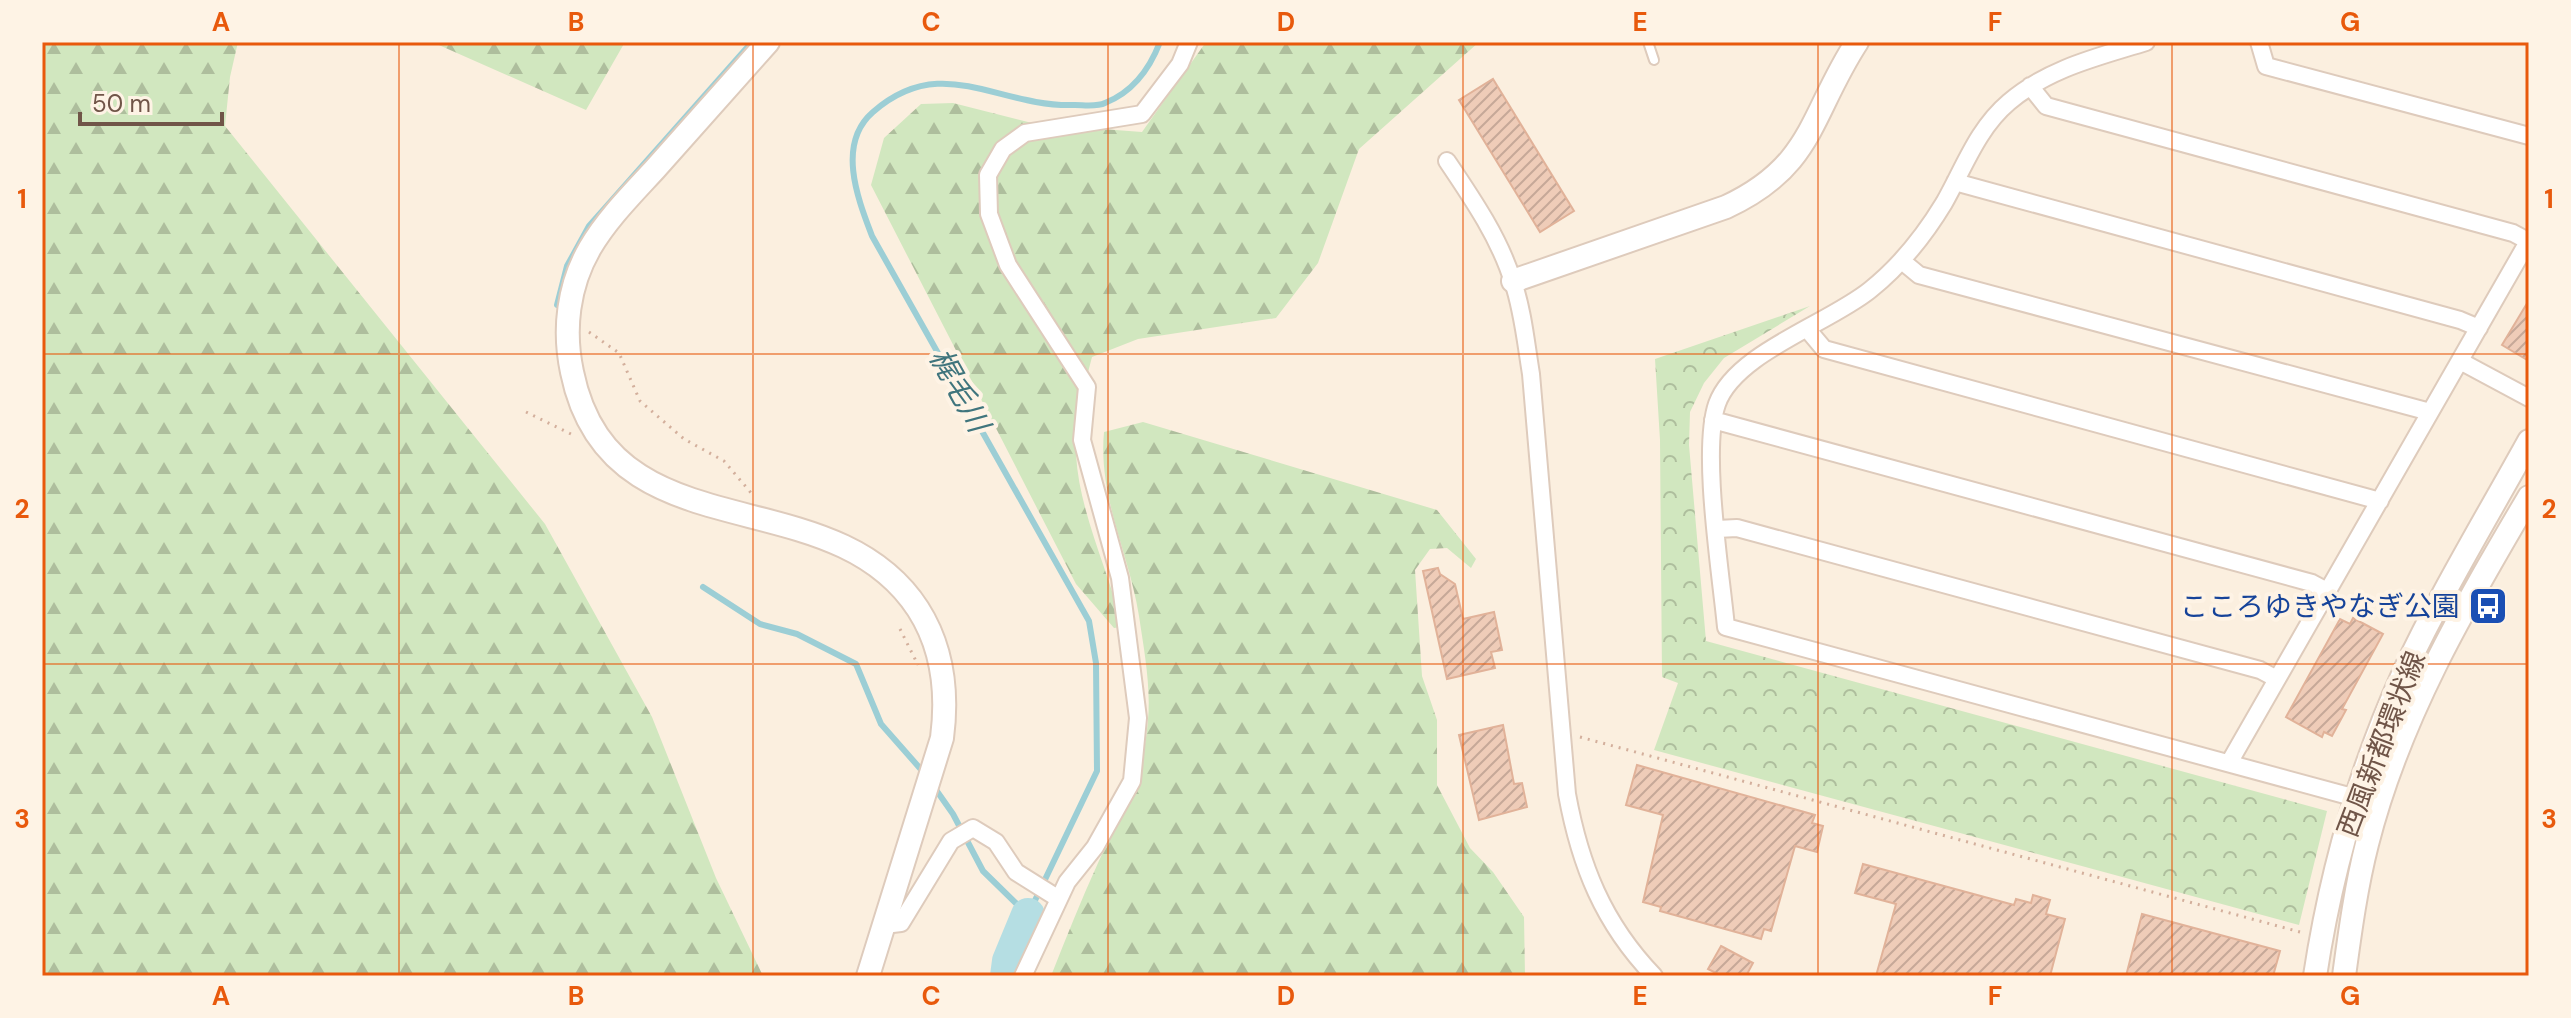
<svg xmlns="http://www.w3.org/2000/svg" width="2571" height="1018" font-family="'DM Sans','Noto Sans JP',sans-serif">
<style>
.forest{fill:url(#forest-firs)}
.park{fill:url(#park-crowns)}
.lines{fill:none;stroke-linecap:round;stroke-linejoin:round}
.stream{stroke:#9cced5;stroke-width:6}
.river{stroke:#b5dee3;stroke-width:34}
.building{fill:url(#building-hatch);stroke:#e1b299;stroke-width:2}
.service-casing{stroke:#decbbc;stroke-width:12}
.minor-casing{stroke:#decbbc;stroke-width:20}
.tertiary-casing{stroke:#decbbc;stroke-width:26}
.path{stroke:#d3af9c;stroke-width:3;stroke-dasharray:2 6;stroke-linecap:butt}
.service{stroke:#fff;stroke-width:8}
.minor{stroke:#fff;stroke-width:16}
.tertiary{stroke:#fff;stroke-width:22}
.grid{fill:none;stroke:#e8590c;stroke-width:2;stroke-opacity:0.55}
.labels{text-anchor:middle;stroke-width:8;stroke-linejoin:round;paint-order:stroke}
.transit-label{font-size:28px;fill:#164399;stroke:#fef3e5;text-anchor:end}
.street-label{font-size:28px;fill:#705548;stroke:#fef3e5}
.water-label{font-size:30px;font-style:italic;fill:#40757d;stroke:#fef3e5}
.neatline{fill:none;stroke:#e8590c;stroke-width:3}
.grid-label{font-size:26px;text-anchor:middle;font-weight:bold;fill:#e8590c}
</style>
<defs>
<pattern id="forest-firs" width="22" height="20" patternUnits="userSpaceOnUse" patternTransform="scale(2)"><rect width="22" height="20" fill="#d1e7bf"/><path d="M5 1l3.5 6h-7zM16 11l3.5 6h-7z" fill="#aebe9d"/></pattern>
<pattern id="park-crowns" width="20" height="18" patternUnits="userSpaceOnUse" patternTransform="scale(2)"><rect width="20" height="18" fill="#d1e7bf"/><path d="M2 6a3 3 0 1 1 6 0M12 15a3 3 0 1 1 6 0" fill="none" stroke="#aebe9d"/></pattern>
<pattern id="building-hatch" width="6" height="6" patternUnits="userSpaceOnUse" patternTransform="scale(2)"><rect width="6" height="6" fill="#efccb8"/><path d="M-1 1l2-2M0 6l6-6M5 7l2-2" fill="none" stroke="#c6a898"/></pattern>
</defs>
<rect width="100%" height="100%" fill="#fbefdf"/>
<path class="forest" d="M42,42h196l-8,35 -5,49 320,398 107,193 64,161 47,98h-721z
M432,42h193l-39,68z
M1206,42h273l-120,107 -41,114 -42,55 -138,21 -46,18c-8,31 -18,66 -16,97 3,59 33,116 46,173l-8,1 -38,-44 -205,-399 13,-47 37,-34 32,-1 83,21 106,8z
M1143,422l294,88 39,49 -5,9 -24,-20 -17,1 -15,21 7,106 15,44v65l33,63 23,24 31,45 1,59h-474c15,-38 30,-76 47,-113 22,-49 46,-86 50,-143 3,-34 -4,-70 -9,-104 -10,-63 -41,-119 -35,-184z"/>
<path class="park" d="M1810,306l-86,52 -20,25 -14,29 -1,33 17,196 621,170 -28,114 -645,-175 24,-67 -16,-6 -2,-237 -5,-81z"/>
<g class="lines">
<path class="stream" d="M557,305l10,-39 22,-40 163,-184
M703,587l57,37 37,10 59,30 25,60 44,50
M934,787l19,27 30,57 45,44 69,-144 -1,-108 -7,-42 -217,-385c-14,-37 -36,-92 1,-124 70,-61 124,-4 202,-7 9,0 22,2 30,-2 28,-11 45,-35 55,-61"/>
<path class="river" d="M1007,976l2,-15 19,-46"/>
</g>
<path class="building" d="M1493,79l81,132 -34,21 -81,-132z
M2529,300v61l-27,-16z
M1438,568l2,6 15,10 8,35 31,-7 8,38 -11,2 4,16 -48,11 -24,-108z
M2353,618l30,16 -41,75 4,1 -14,26 -8,-4 -2,5 -36,-20 54,-98 10,5z
M1503,725l11,59 8,-1 5,24 -48,13 -20,-85z
M1637,765l178,50 -3,8 11,3 -6,26 -22,-6 -24,85 -7,-2 -3,10 -101,-28 1,-4 -18,-5 20,-87 -37,-10z
M1863,864l151,41 2,-6 15,4 2,-8 17,5 -4,14 19,5 -15,57h-174l20,-72 -41,-11z
M2142,914l138,37 -7,25h-147z
M1721,946l32,17 -7,13h-24l-14,-7z"/>
<g class="lines">
<g class="service-casing">
<path id="service" d="M1648,42l6,18"/>
</g>
<g class="minor-casing">
<path id="minor" d="M2146,42c-48,15 -97,26 -137,60 -32,27 -45,66 -65,101 -20,33 -44,63 -74,87 -42,34 -135,63 -153,114 -16,46 4,170 9,223l630,171
M2259,42l7,24 263,70
M2030,86l16,20 467,127 15,8
M1447,161c25,37 53,78 66,121 10,29 13,62 18,92l36,420c13,71 36,129 87,182
M1955,182l505,138 19,8
M1902,261l17,14 511,137
M1808,330l16,19 556,152
M2460,361l69,37
M1713,420l599,163 15,8
M1717,529l20,-1 523,142 17,9
M2229,763l300,-523
M884,925l17,-2 50,-82 22,-13 23,14 20,30 43,27
M1023,976l44,-94 28,-35 37,-66 6,-63 -18,-140 -38,-138 5,-53 -79,-122 -19,-51 -1,-39 15,-26 22,-16 117,-19 38,-50 9,-22"/>
</g>
<g class="tertiary-casing">
<path id="tertiary" d="M768,42c-37,42 -75,84 -113,127 -23,25 -48,50 -65,79 -22,38 -27,82 -18,124 38,187 258,102 346,237 25,39 30,83 24,129l-74,238
M1513,281l213,-74c88,-41 84,-93 131,-165
M2315,976c16,-105 45,-207 89,-304 37,-79 83,-155 125,-231
M2344,976c6,-44 12,-89 23,-132 32,-126 97,-237 162,-347"/>
</g>
<path class="path" d="M589,332l30,21 21,48 44,38 40,22 28,33
M526,412l47,23
M900,629l18,36
M1580,737l720,195"/>
<use href="#service" class="service"/>
<use href="#minor" class="minor"/>
<use href="#tertiary" class="tertiary"/>
</g>
<path class="grid" d="M399,42v934M753,42v934M1108,42v934M1463,42v934M1818,42v934M2172,42v934M42,354h2487M42,664h2487"/>
<defs>
<g id="bus-square" transform="scale(2)"><rect x="-9" y="-9" width="18" height="18" rx="4" fill="#1a4fb4" stroke="#fef3e5"/><path d="M-5-6H5V4H4V6H2V4H-2V6H-4V4H-5ZM-3.5-4V0h7V-4ZM-3.5 1.2v1.5H-2V1.2ZM2 1.2v1.5H3.5V1.2Z" fill="#fff"/></g>
</defs>
<g fill-rule="evenodd">
<use href="#bus-square" x="2488" y="606"/>
</g>
<g class="labels">
<g class="transit-label">
<text x="2460" y="616">こころゆきやなぎ公園</text>
</g>
<g class="street-label">
<text transform="translate(2381 744) rotate(-69)" y="10">西風新都環状線</text>
</g>
<g class="water-label">
<text transform="translate(959 390) rotate(61)" y="10">梶毛川</text>
</g>
</g>
<rect width="2571" height="1018" fill="none" stroke="#fef3e5" stroke-width="88"/>
<path d="M80 112v12h142v-12" fill="none" stroke="#705548" stroke-width="4"/>
<text x="92" y="112" font-size="24" fill="#705548" stroke="#fef3e5" stroke-width="6" paint-order="stroke">50 m</text>
<rect x="44" y="44" width="2483" height="930" class="neatline"/>
<g class="grid-label">
<text x="221" y="31">A</text>
<text x="576" y="31">B</text>
<text x="931" y="31">C</text>
<text x="1286" y="31">D</text>
<text x="1640" y="31">E</text>
<text x="1995" y="31">F</text>
<text x="2350" y="31">G</text>
<text x="22" y="208">1</text>
<text x="2549" y="208">1</text>
<text x="22" y="518">2</text>
<text x="2549" y="518">2</text>
<text x="22" y="828">3</text>
<text x="2549" y="828">3</text>
<text x="221" y="1005">A</text>
<text x="576" y="1005">B</text>
<text x="931" y="1005">C</text>
<text x="1286" y="1005">D</text>
<text x="1640" y="1005">E</text>
<text x="1995" y="1005">F</text>
<text x="2350" y="1005">G</text>
</g>
</svg>
